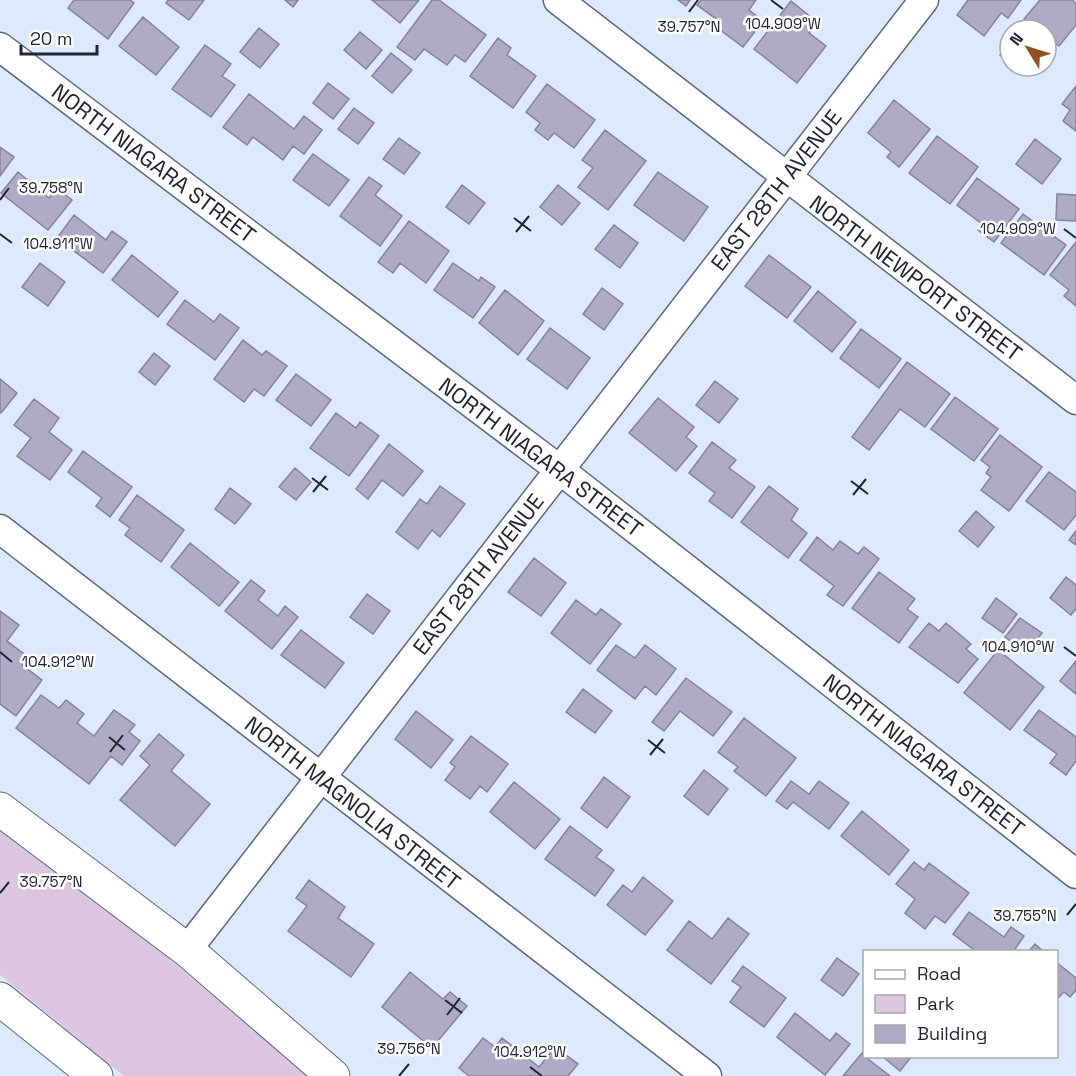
<svg xmlns="http://www.w3.org/2000/svg" width="1076" height="1076" font-family="'Space Grotesk',sans-serif">
<style>
.green{fill:#dcc5df}
.building{fill:#afabc6;stroke:#86829c;stroke-width:1.5}
.lines{fill:none;stroke-linecap:round;stroke-linejoin:round}
.minor-casing{stroke:#5b687e;stroke-width:31}
.secondary-casing{stroke:#5b687e;stroke-width:35}
.minor{stroke:#fff;stroke-width:28}
.secondary{stroke:#fff;stroke-width:33}
.ticks{fill:none;stroke:#202630;stroke-width:2}
.labels{text-anchor:middle;stroke-width:5;stroke-linejoin:round;paint-order:stroke}
.street-label{font-size:22px;fill:#202630;stroke:#fff}
.ticks-label{font-size:15px;text-anchor:middle;fill:#202630;stroke:#fff;stroke-width:5;stroke-linejoin:round;paint-order:stroke}
</style>
<rect width="100%" height="100%" fill="#dde9ff"/>
<path class="green" d="M0,831l116,83 192,162h-184l-124,-101z"/>
<path class="building" d="M74,0h56l4,3 -26,36 -40,-31z
M168,0h36l-15,20 -23,-17z
M285,0h13l-5,7z
M372,0h47l-19,23z
M432,0h7l47,35 -21,27 -10,-7 -8,10 -23,-16 -9,11 -18,-13z
M678,0h12l-4,6z
M701,0h55l-7,10 14,11 -20,26 -28,-21 4,-5 -22,-16z
M968,0h53l-13,18 -7,-5 -17,23 -27,-21z
M1040,0h32l4,3v22l-17,21 -13,-10v-6h-8l-14,-11z
M791,1l26,21 -8,11 17,13 -29,37 -43,-34z
M143,17l36,30 -23,28 -37,-29z
M259,28l20,16 -19,24 -20,-16z
M360,32l22,18 -16,19 -22,-19z
M498,38l13,10 -4,7 29,21 -23,32 -43,-32z
M1010,40v22l-10,-7z
M205,45l26,19 -9,12 13,9 -24,32 -39,-28z
M391,53l21,17 -20,23 -20,-17z
M1015,66h17l-6,8z
M328,83l21,16 -16,20 -20,-16z
M547,84l48,36 -21,28 -20,-15 -6,7 -13,-10 5,-7 -14,-11z
M1076,86v45l-13,-10 7,-11 -8,-6z
M249,94l45,35 10,-13 18,14 -18,24 -11,-8 -10,14 -30,-23 -6,8 -24,-18z
M894,100l36,29 -31,38 -12,-10 4,-5 -23,-19z
M354,108l20,15 -16,21 -20,-15z
M605,130l41,31 -38,49 -30,-23 15,-19 -11,-8z
M937,136l41,31 -28,37 -41,-31z
M399,138l21,15 -16,21 -21,-15z
M1035,139l26,20 -19,25 -26,-20z
M0,147l14,10 -14,19z
M313,154l36,26 -20,26 -36,-26z
M18,172l31,26 8,-10 15,12 -24,30 -47,-37z
M658,172l50,35 -24,34 -50,-36z
M369,177l13,9 -7,9 27,21 -22,30 -40,-30z
M977,178l42,31 -25,33 -16,-12 4,-6 -25,-19z
M462,185l23,18 -16,21 -23,-17z
M558,185l22,18 -18,22 -22,-18z
M1057,194l19,1v26l-20,-1z
M1023,214l43,31 -22,30 -43,-32z
M74,215l32,25 6,-9 15,11 -24,31 -46,-35z
M409,221l40,30 -23,32 -26,-20 -7,10 -15,-11z
M614,225l24,18 -18,25 -25,-19z
M1076,242v64l-12,-10 5,-6 -19,-15z
M132,255l46,37 -20,25 -46,-37z
M769,255l42,32 -24,31 -42,-32z
M40,263l25,19 -17,24 -26,-19z
M453,263l26,18 2,-4 14,10 -22,31 -39,-28z
M602,288l21,16 -19,26 -21,-16z
M505,290l39,31 -26,34 -39,-32z
M818,291l38,31 -24,30 -38,-31z
M185,300l29,22 6,-8 19,14 -24,32 -48,-36z
M550,328l40,30 -23,31 -40,-30z
M861,329l40,30 -22,29 -39,-30z
M243,340l19,15 4,-4 21,15 -23,30 -10,-7 -10,13 -30,-23z
M154,353l16,13 -15,19 -16,-13z
M907,362l43,32 -25,33 -25,-18 -31,41 -17,-13z
M296,374l35,26 -20,26 -35,-26z
M0,379l17,14 -16,20h-1z
M715,381l23,18 -19,24 -23,-18z
M955,397l43,32 -24,32 -43,-32z
M658,398l36,29 -8,10 11,9 -21,25 -47,-38z
M34,399l25,19 -10,14 23,18 -22,30 -33,-24 14,-18 -17,-13z
M336,413l20,15 4,-6 19,14 -30,40 -39,-28z
M1000,435l42,32 -33,44 -28,-21 10,-13 -5,-4 4,-6 -9,-7z
M712,442l24,18 -7,8 26,19 -23,31 -23,-17 6,-8 -26,-20z
M389,444l34,27 -20,25 -21,-16 -14,19 -12,-10z
M83,451l49,36 -22,30 -14,-11 6,-8 -34,-26z
M295,468l16,14 -15,18 -17,-13z
M1049,472l27,20v23l-12,15 -38,-29z
M440,486l25,18 -25,33 -8,-7 -14,19 -22,-17 24,-33 7,5z
M769,486l29,23 -7,11 16,13 -19,25 -47,-36z
M230,488l21,16 -16,20 -20,-15z
M137,495l47,35 -23,32 -36,-27 5,-7 -11,-8z
M976,511l18,16 -16,20 -19,-16z
M1076,531v14l-7,-5z
M817,537l16,13 7,-9 18,13 6,-7 15,12 -36,47 -16,-11 7,-9 -34,-26z
M190,543l49,39 -20,24 -48,-39z
M534,558l32,25 -25,33 -33,-24z
M879,572l36,27 -8,10 11,8 -19,26 -47,-35z
M1066,577l10,8v24l-5,6 -21,-17z
M251,580l14,11 -7,9 20,16 7,-10 13,11 -26,32 -47,-38z
M367,594l23,17 -17,23 -23,-17z
M996,598l21,16 -14,19 -21,-15z
M576,600l20,15 5,-6 20,15 -31,40 -39,-31z
M0,611l19,14 -12,16 21,16 -6,8 20,15 -26,36 -16,-12z
M1020,618l22,15 -15,20 -22,-16z
M929,623l10,8 7,-8 25,21 -5,5 12,10 -20,24 -49,-36z
M301,630l43,33 -19,25 -44,-33z
M616,645l19,13 10,-13 31,24 -20,26 -11,-9 -10,13 -38,-29z
M998,650l46,37 -34,43 -46,-37z
M1076,661v33l-16,-13z
M686,678l46,34 -19,24 -33,-25 -16,20 -12,-9z
M583,689l29,22 -17,22 -29,-21z
M41,695l18,13 7,-8 18,14 -7,9 17,13 20,-26 21,15 -6,7 11,9 -18,24 -11,-9 -22,28 -73,-56z
M1039,710l37,27v24l-10,14 -16,-12 7,-9 -33,-24z
M416,711l37,29 -22,28 -36,-29z
M744,718l52,40 -30,38 -32,-25 4,-4 -20,-15z
M159,734l25,21 -13,16 39,33 -35,42 -55,-46 30,-35 -10,-9z
M471,736l37,28 -21,28 -7,-6 -10,13 -25,-19 10,-13 -5,-4z
M704,770l24,19 -20,26 -24,-19z
M604,777l26,20 -23,31 -26,-20z
M791,781l18,13 10,-13 30,22 -20,26 -36,-27 -6,7 -11,-8z
M514,782l46,37 -25,30 -45,-37z
M862,811l47,39 -20,25 -48,-39z
M570,826l32,24 -6,7 18,13 -19,26 -50,-37z
M914,862l10,8 5,-7 40,30 -24,30 -10,-7 -10,13 -20,-16 10,-14 -19,-15z
M643,877l30,24 -28,34 -38,-30 16,-20 9,7z
M309,880l36,27 -7,11 36,26 -23,33 -63,-46 19,-25 -11,-8z
M969,912l35,25 7,-10 13,9 -11,16h-36l-24,-18z
M728,918l21,16 -38,50 -44,-34 22,-29 23,18z
M1035,944l9,8h-16z
M837,958l22,16 -16,22 -22,-16z
M1056,962l20,16v12l-6,7 -6,-5 -8,8z
M743,966l43,32 -22,29 -34,-25 11,-15 -9,-6z
M410,972l33,27 7,-7 17,14 -35,42 -50,-41z
M795,1013l35,28 6,-8 14,11 -25,31 -48,-38z
M483,1038l12,9 7,-9 37,29 16,-20 23,17 -10,12h-99l-10,-8z
M862,1053l2,3 26,20h-47z
M882,1056h30l-12,15z"/>
<g class="lines">
<g class="minor-casing">
<path id="minor" d="M558,0l518,400
M0,47l560,423 516,404
M0,529l707,547
M187,950l737,-950"/>
</g>
<g class="secondary-casing">
<path id="secondary" d="M0,809l187,141 146,126
M0,999l96,77"/>
</g>
<use href="#minor" class="minor"/>
<use href="#secondary" class="secondary"/>
</g>
<path class="ticks" d="M771,0l12,9M689,12l9,-12M0,200l9,-12M514,218l17,13M1064,229l12,9M516,232l13,-16M0,234l12,9M312,478l16,12M851,481l17,13M313,492l13,-16M853,495l13,-16M1064,647l12,9M0,652l12,10M109,737l16,13M648,740l17,13M110,752l13,-17M650,755l13,-16M0,893l9,-11M1067,915l9,-11M445,1000l17,13M447,1015l13,-17M530,1067l12,9M399,1076l10,-12"/>
<g class="labels">
<g class="street-label">
<text transform="translate(154 163) rotate(37)" y="8">NORTH NIAGARA STREET</text>
<text transform="translate(776 190) rotate(-52)" y="8">EAST 28TH AVENUE</text>
<text transform="translate(916 278) rotate(37)" y="8">NORTH NEWPORT STREET</text>
<text transform="translate(541 457) rotate(37)" y="8">NORTH NIAGARA STREET</text>
<text transform="translate(478 574) rotate(-52)" y="8">EAST 28TH AVENUE</text>
<text transform="translate(924 755) rotate(38)" y="8">NORTH NIAGARA STREET</text>
<text transform="translate(353 803) rotate(38)" y="8">NORTH MAGNOLIA STREET</text>
</g>
</g>
<g class="ticks-label">
<text x="783" y="29">104.909°W</text>
<text x="689" y="32">39.757°N</text>
<text x="51" y="193">39.758°N</text>
<text x="1018" y="234">104.909°W</text>
<text x="58" y="249">104.911°W</text>
<text x="1018" y="652">104.910°W</text>
<text x="58" y="667">104.912°W</text>
<text x="51" y="887">39.757°N</text>
<text x="1025" y="921">39.755°N</text>
<text x="409" y="1054">39.756°N</text>
<text x="530" y="1057">104.912°W</text>
</g>
<rect x="863" y="950" width="195" height="108" fill="#ffffff" stroke="#a6a8ac" stroke-width="1.5"/>
<rect x="875" y="970" width="30" height="9" fill="#ffffff" stroke="#a6a8ac" stroke-width="1.5"/>
<text x="917" y="980" font-size="18" fill="#202630">Road</text>
<rect x="875" y="995" width="30" height="18" fill="#dcc5df" stroke="#a6a8ac" stroke-width="1.5"/>
<text x="917" y="1010" font-size="18" fill="#202630">Park</text>
<rect x="875" y="1025" width="30" height="18" fill="#afabc6" stroke="#a6a8ac" stroke-width="1.5"/>
<text x="917" y="1040" font-size="18" fill="#202630">Building</text>
<g transform="translate(1028 48) rotate(308)"><circle r="28" fill="#ffffff" stroke="#a6a8ac" stroke-width="1.5"/>
<path d="M0-4.5L10 22L0 15L-10 22Z" fill="#92501e"/>
<text y="-9" font-size="16" font-weight="bold" text-anchor="middle" fill="#202630">N</text>
</g>
<path d="M21 45v9h76v-9" fill="none" stroke="#202630" stroke-width="3"/>
<text x="30" y="45" font-size="18" fill="#202630" stroke="#ffffff" stroke-width="4.5" paint-order="stroke">20 m</text>
</svg>
